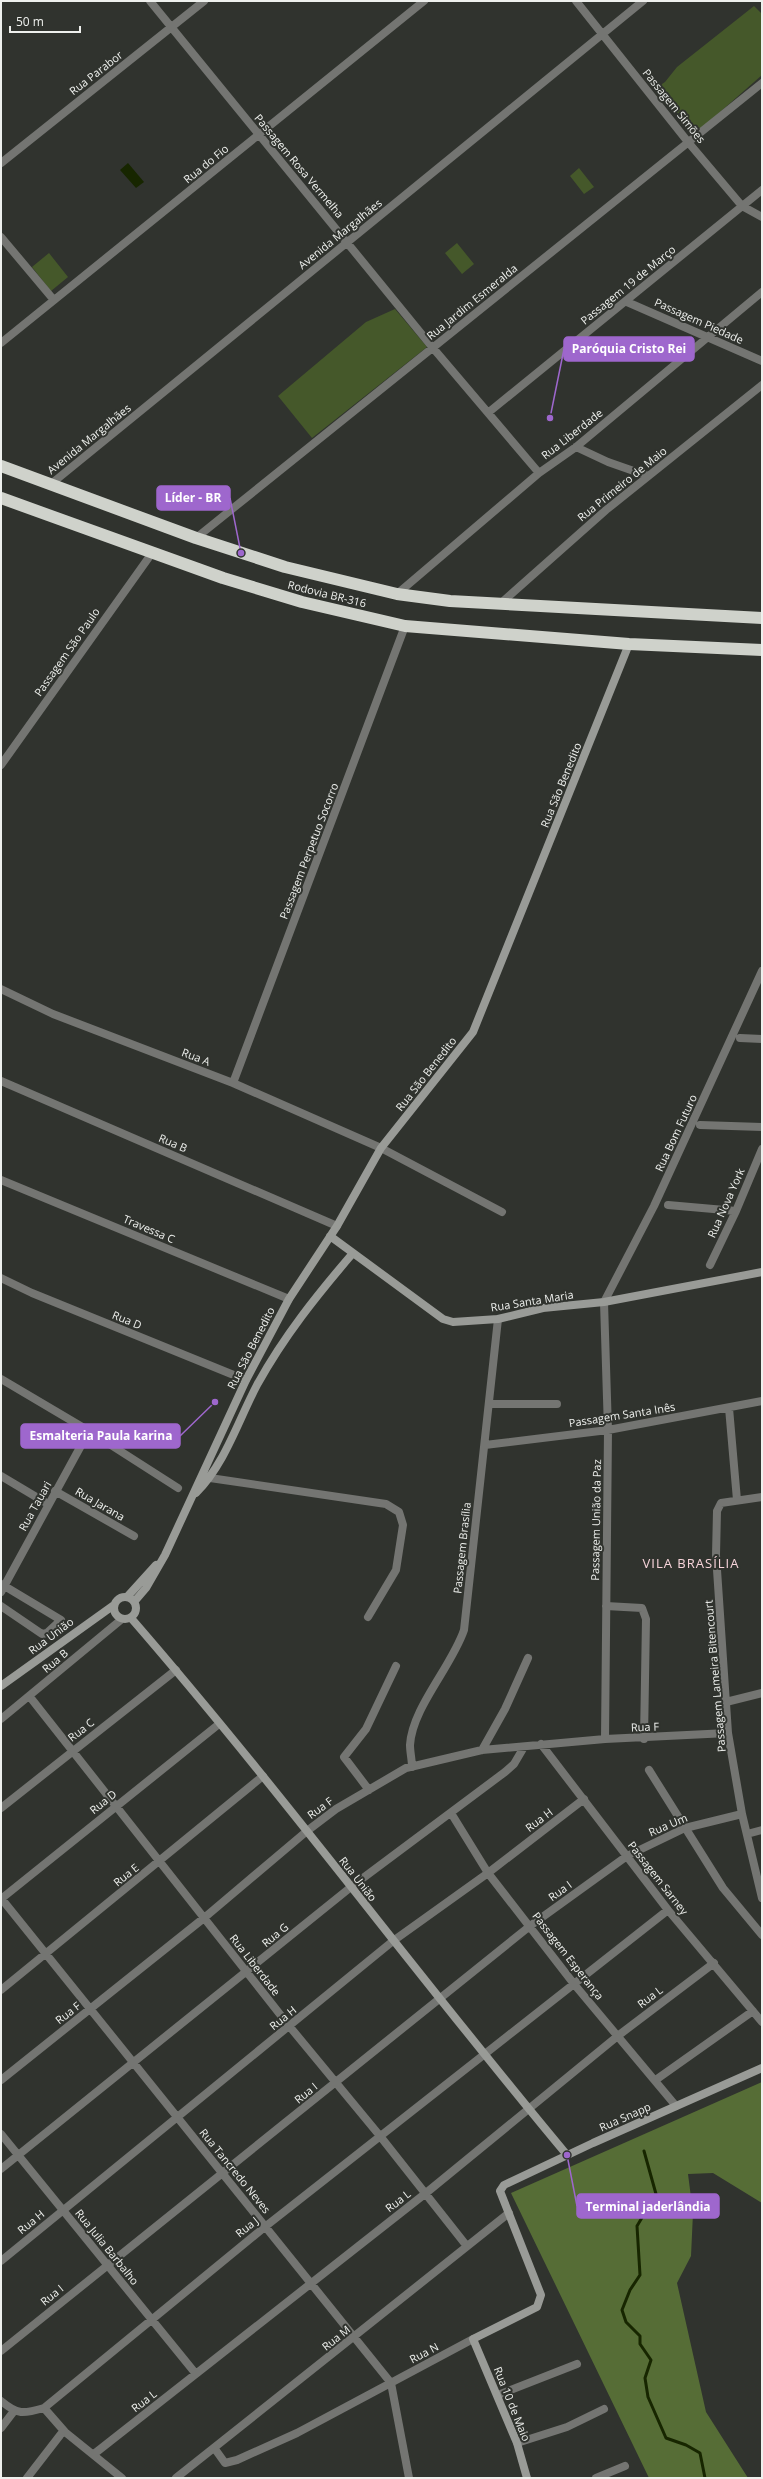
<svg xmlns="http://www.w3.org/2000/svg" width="763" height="2479" font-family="'Open Sans',sans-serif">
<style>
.green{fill:#45582a}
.forest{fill:#566d36}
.water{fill:#172600}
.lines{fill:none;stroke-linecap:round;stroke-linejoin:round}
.stream{stroke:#172600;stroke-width:3}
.street{stroke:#747572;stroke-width:8}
.secondary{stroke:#999b97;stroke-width:8}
.highway{stroke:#cfd2cb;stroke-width:12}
.labels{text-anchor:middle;stroke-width:4;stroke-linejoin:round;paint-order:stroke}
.street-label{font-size:11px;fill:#eef0ed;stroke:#30332e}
.quarter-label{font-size:13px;letter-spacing:1px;fill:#f7d4da;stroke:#30332e}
.leader{fill:none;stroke:#9e67cd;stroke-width:1.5}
.callout-dot{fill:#9e67cd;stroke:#30332e;stroke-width:1.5}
.callout{fill:#9e67cd;stroke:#9e67cd;stroke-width:1.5}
.callout-label{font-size:12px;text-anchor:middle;font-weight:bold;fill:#fff}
</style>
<rect width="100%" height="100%" fill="#30332e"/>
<path class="green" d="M754,6l8,8v61l-67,59 -39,-46 9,-6 12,-15z
M579,168l15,19 -10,7 -14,-18z
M457,243l17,21 -12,10 -17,-21z
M49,253l19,24 -17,14 -19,-24z
M395,309l32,38 -115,91 -34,-42 88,-74z"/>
<path class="forest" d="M762,2082v121l-49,-30 -25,1 5,39 -2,43 -14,27 29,129 42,66h-99l-138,-285z"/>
<path class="water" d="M128,163l16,19 -8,6 -16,-18z"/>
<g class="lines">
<path class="stream" d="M644,2151l12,43 -19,32 3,49 -10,15 -8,20 4,12 14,14v8l11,16 -6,18 3,19 18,41 20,7 14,8 5,25"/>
<path class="street" d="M150,1l283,347 106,125
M576,1l112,141 54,64 20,11
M1,163l203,-162
M1,237l52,62
M627,302l135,59
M1,343l423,-342
M489,412l273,-222
M576,447l32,15 40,14
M51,484l592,-483
M196,538l566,-455
M397,594l142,-121 37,-26 186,-155
M500,604l106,-94 156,-125
M1,765l151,-212
M1,989l52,25 180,69 148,65 121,64
M740,1038l22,1
M1,1081l336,145
M233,1083l172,-457
M700,1125l62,2
M1,1180l288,119
M668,1205l68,6
M710,1265l26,-54 26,-62
M1,1278l31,15 214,87
M1,1379l88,52 89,57
M489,1404h68
M729,1408l8,92
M485,1445l123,-15 154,-29
M1,1476l47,28
M210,1478l176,26 13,8 4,13 -7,45 -28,47
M55,1491l79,45
M762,1497l-41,6 -4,8 -1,44 12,178 14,81 20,84
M1,1584l60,36 -14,13 -5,1 -41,-28
M1,1592l88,-161
M606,1606l36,2 4,11 -2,120
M30,1697l260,330 90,109 86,109
M726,1702l36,-9
M1,1719l121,-100
M605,1739l3,-309 -4,-128 50,-96 108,-235
M541,1744l127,166 94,112
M482,1750l23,-41 23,-51
M412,1767c0,-7 -2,-15 -2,-22 2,-37 42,-79 54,-115l34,-311
M649,1770l74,118 39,47
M369,1790l-25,-33 22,-28 30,-63
M1,1808l175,-138
M451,1813l37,60 86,111 102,122
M747,1834l15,-4
M1,1898l390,485 18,95
M1,1899l218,-175
M1,1990l262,-214
M657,2079l96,-68
M1,2080l203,-162 103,-87 29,-22 70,-41 76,-18 123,-11 123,-6
M1,2134l195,240
M1,2169l350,-282 154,-115 9,-8 10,-17
M1,2261l392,-320 95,-68 96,-74
M1,2351l529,-425 97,-70 58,-28 57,-14
M498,2395l79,-31
M1,2401c17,14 22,13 43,7l222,-182 402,-316
M44,2408l21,24 57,46
M1,2428l13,-17
M517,2443l50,-16 37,-18
M215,2449l10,14 12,-3 60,-27 176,-94
M94,2454l332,-261 193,-158 95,-72
M27,2478l34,-44 4,-2
M176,2478l333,-265
M596,2478l29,-12"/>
<path class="secondary" d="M330,1236l113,83 10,3 45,-3 45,-11 61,-6 158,-30
M196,1493c29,-29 42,-72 61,-108 27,-49 60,-90 96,-132
M127,1597l29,-32
M114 1608a11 11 0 1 1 22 0a11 11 0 1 1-22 0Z
M134,1602l12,-14 19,-33 81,-175 43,-81 48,-73 44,-78 92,-116 156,-388
M131,1618c151,174 288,360 436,537
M1,1686l113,-81
M527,2478l-10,-35 -44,-104 64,-32 4,-12 -41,-104 4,-6 89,-42 169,-75"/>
<path class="highway" d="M1,466l195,72 89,29 112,27 53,7 312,17
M1,498l222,80 79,24 103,24 224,18 133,6"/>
</g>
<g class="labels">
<g class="street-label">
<text transform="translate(96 73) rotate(-38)" y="4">Rua Parabor</text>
<text transform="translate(674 106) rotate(51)" y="4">Passagem Simões</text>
<text transform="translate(206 164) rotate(-39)" y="4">Rua do Fio</text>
<text transform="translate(299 166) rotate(50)" y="4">Passagem Rosa Vermelha</text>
<text transform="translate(340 234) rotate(-39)" y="4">Avenida Margalhães</text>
<text transform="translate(628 285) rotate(-39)" y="4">Passagem 19 de Março</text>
<text transform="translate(472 302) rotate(-39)" y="4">Rua Jardim Esmeralda</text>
<text transform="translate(699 321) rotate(24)" y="4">Passagem Piedade</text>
<text transform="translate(572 434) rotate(-38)" y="4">Rua Liberdade</text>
<text transform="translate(89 439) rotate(-39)" y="4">Avenida Margalhães</text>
<text transform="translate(622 484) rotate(-39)" y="4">Rua Primeiro de Maio</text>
<text transform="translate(327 594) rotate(14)" y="4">Rodovia BR-316</text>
<text transform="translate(67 652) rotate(-55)" y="4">Passagem São Paulo</text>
<text transform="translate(561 785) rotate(-68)" y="4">Rua São Benedito</text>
<text transform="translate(309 851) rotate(-69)" y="4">Passagem Perpetuo Socorro</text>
<text transform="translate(196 1057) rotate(21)" y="4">Rua A</text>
<text transform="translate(426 1074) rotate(-52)" y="4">Rua São Benedito</text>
<text transform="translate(676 1133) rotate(-65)" y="4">Rua Bom Futuro</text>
<text transform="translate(173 1143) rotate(23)" y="4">Rua B</text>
<text transform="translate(726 1203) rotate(-66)" y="4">Rua Nova York</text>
<text transform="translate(149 1229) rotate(23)" y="4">Travessa C</text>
<text transform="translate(532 1301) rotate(-9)" y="4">Rua Santa Maria</text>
<text transform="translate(127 1320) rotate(22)" y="4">Rua D</text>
<text transform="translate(251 1348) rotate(-63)" y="4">Rua São Benedito</text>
<text transform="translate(622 1415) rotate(-9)" y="4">Passagem Santa Inês</text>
<text transform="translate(100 1504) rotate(30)" y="4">Rua Jarana</text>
<text transform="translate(35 1506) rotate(-61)" y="4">Rua Tauari</text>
<text transform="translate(596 1520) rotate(-89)" y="4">Passagem União da Paz</text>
<text transform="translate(462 1548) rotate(-84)" y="4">Passagem Brasília</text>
<text transform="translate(51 1636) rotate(-37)" y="4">Rua União</text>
<text transform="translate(55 1661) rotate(-40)" y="4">Rua B</text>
<text transform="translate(715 1676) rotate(-95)" y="4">Passagem Lameira Bitencourt</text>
<text transform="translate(645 1727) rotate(-2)" y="4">Rua F</text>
<text transform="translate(81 1730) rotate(-38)" y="4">Rua C</text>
<text transform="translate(103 1802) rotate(-39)" y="4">Rua D</text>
<text transform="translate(320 1808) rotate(-36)" y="4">Rua F</text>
<text transform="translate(539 1820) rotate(-37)" y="4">Rua H</text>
<text transform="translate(668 1825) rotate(-23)" y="4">Rua Um</text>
<text transform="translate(126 1875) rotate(-39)" y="4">Rua E</text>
<text transform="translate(658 1878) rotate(52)" y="4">Passagem Sarney</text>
<text transform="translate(358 1879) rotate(52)" y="4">Rua União</text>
<text transform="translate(560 1891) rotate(-36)" y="4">Rua I</text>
<text transform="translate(275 1935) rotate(-40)" y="4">Rua G</text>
<text transform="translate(568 1956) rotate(52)" y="4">Passagem Esperança</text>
<text transform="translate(255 1965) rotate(52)" y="4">Rua Liberdade</text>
<text transform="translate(650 1997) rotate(-37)" y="4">Rua L</text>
<text transform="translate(68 2013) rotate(-38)" y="4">Rua F</text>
<text transform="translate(283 2018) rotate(-39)" y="4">Rua H</text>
<text transform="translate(306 2093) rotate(-39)" y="4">Rua I</text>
<text transform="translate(625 2117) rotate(-24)" y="4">Rua Snapp</text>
<text transform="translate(235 2171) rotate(51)" y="4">Rua Tancredo Neves</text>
<text transform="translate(398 2201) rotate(-38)" y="4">Rua L</text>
<text transform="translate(31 2222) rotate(-39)" y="4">Rua H</text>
<text transform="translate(247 2227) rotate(-39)" y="4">Rua J</text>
<text transform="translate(107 2247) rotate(51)" y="4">Rua Julia Barbalho</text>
<text transform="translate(52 2295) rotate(-39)" y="4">Rua I</text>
<text transform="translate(336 2338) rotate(-39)" y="4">Rua M</text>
<text transform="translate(424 2353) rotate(-28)" y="4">Rua N</text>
<text transform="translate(144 2401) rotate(-38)" y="4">Rua L</text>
<text transform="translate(512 2404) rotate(68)" y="4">Rua 10 de Maio</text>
</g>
<g class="quarter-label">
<text x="691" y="1568">VILA BRASÍLIA</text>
</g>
</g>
<path class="leader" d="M550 418L564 349M241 553L230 498M215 1402L180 1436M567 2155L577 2206"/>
<g class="callout-dot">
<circle cx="550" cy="418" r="4"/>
<circle cx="241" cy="553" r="4"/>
<circle cx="215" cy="1402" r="4"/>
<circle cx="567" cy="2155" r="4"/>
</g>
<g class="callout">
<rect x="564" y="337" width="130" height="24" rx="4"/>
<rect x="157" y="486" width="73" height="24" rx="4"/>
<rect x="21" y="1424" width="159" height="24" rx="4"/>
<rect x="577" y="2194" width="142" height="24" rx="4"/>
</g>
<g class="callout-label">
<text x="629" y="353">Paróquia Cristo Rei</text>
<text x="193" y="502">Líder - BR</text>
<text x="101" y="1440">Esmalteria Paula karina</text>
<text x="648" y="2211">Terminal jaderlândia</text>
</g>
<rect width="763" height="2479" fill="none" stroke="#eef0ed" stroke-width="4"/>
<path d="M10 26v6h70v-6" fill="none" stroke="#eef0ed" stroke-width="2"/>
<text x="16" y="26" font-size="12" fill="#eef0ed" stroke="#30332e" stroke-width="3" paint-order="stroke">50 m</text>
</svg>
